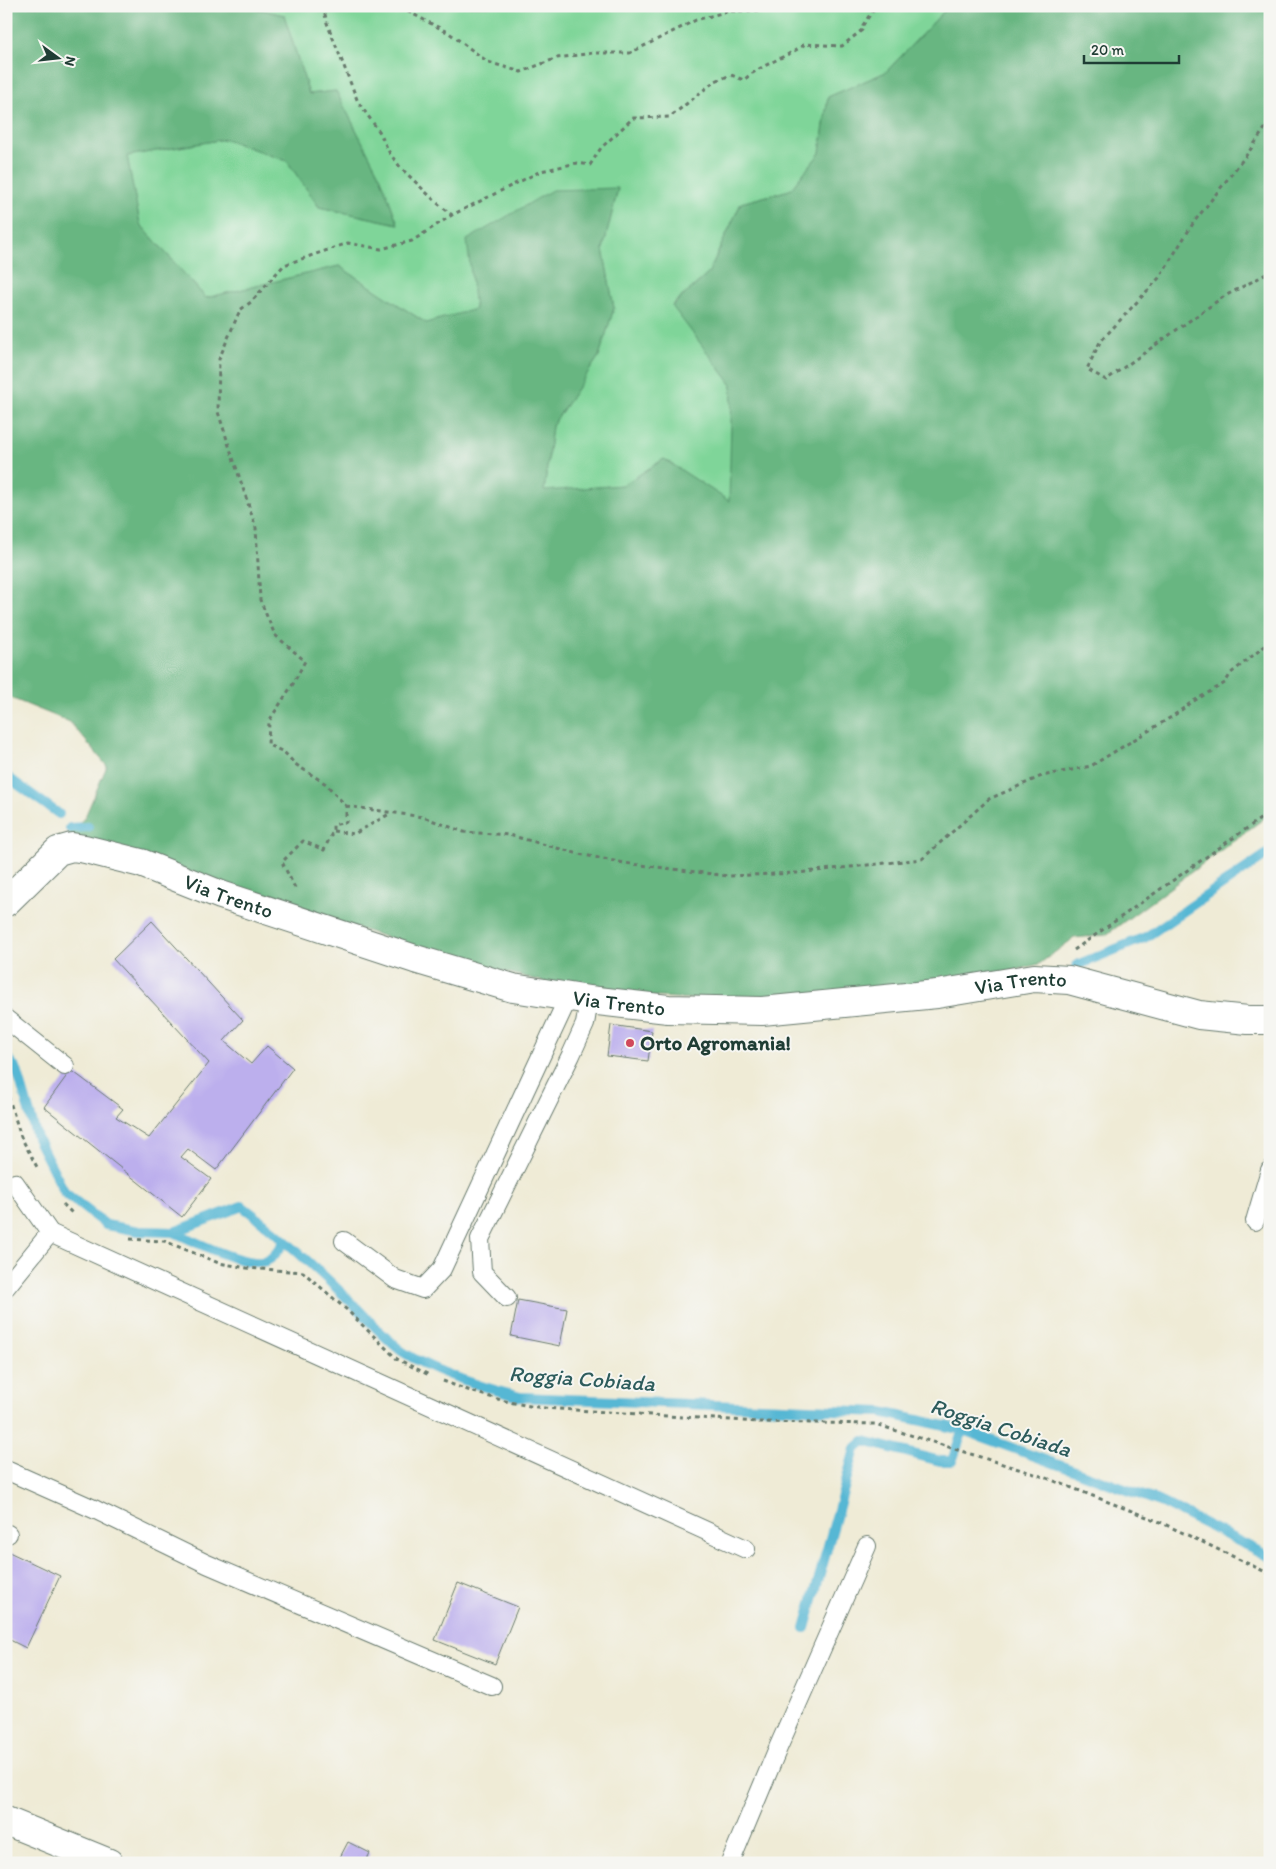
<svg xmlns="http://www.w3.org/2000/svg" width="1276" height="1869" font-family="Itim,sans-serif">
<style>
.green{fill:#7fd599;stroke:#4f8966}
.forest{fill:#67b681;stroke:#437a5a}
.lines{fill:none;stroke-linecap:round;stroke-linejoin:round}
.stream{stroke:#56b7d4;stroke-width:10}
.building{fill:#bcafed}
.service-casing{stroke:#687a6d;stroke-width:20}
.minor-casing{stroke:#687a6d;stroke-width:30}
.path{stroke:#687a6d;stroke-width:3;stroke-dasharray:4 4;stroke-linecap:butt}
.service{stroke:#fff;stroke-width:18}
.minor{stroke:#fff;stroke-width:28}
.poi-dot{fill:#d1495b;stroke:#f6f6f2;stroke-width:2}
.labels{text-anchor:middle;stroke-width:4;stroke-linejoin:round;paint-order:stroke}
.street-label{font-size:21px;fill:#1f3d34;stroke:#f6f6f2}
.poi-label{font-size:21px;font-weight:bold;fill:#1f3d34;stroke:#f6f6f2;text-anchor:start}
.water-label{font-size:22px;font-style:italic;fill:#2d5c5c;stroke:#f6f6f2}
</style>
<rect width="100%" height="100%" fill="#f6f6f2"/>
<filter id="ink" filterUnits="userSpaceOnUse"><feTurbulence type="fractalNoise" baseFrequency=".02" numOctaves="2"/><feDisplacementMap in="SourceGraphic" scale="10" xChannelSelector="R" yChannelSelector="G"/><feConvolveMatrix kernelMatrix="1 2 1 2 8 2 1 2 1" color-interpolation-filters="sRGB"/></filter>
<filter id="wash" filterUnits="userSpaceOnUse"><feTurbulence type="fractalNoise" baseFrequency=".0096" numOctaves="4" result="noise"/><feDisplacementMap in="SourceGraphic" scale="20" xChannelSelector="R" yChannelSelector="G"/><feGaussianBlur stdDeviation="1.12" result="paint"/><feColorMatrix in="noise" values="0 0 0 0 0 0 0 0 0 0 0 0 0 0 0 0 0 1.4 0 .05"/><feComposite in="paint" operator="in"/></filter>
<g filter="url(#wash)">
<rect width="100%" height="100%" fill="#efebd6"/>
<path class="green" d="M245,6h704l-63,66 -58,25 -8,56 -30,37 -49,13 -33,71 -36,31 60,80 -2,117 -66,-43 -41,26 -79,7 8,-66 47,-70 15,-48 -11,-59 15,-60 -143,121 -49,13 -87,-57 -133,32 -66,-74 -13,-68 98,-17 62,22 32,46 79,17 -17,-46 -45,-87 -27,3 -25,-79z"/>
<path class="forest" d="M6,6h239l39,9 25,79 27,-3 45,87 17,46 -79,-17 -32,-46 -62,-22 -98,17 13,68 66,74 133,-32 87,57 49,-14 -8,-69 85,-50 66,-2 -15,61 11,59 -15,48 -47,70 -8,65 79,-6 41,-26 65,42 3,-116 -60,-79 36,-32 33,-71 49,-13 30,-37 8,-56 58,-25 63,-66h321v808l-164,121 -32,3 -35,26 -42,11 -233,28 -140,-8 -75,-12 -90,-23 -392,-123 18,-20 22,-51 -37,-44 -64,-26z"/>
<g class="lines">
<path class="stream" d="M6,776l53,38
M70,828l18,-1
M1077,965l69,-28 124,-85
M6,1056l11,14 20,68 28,55 41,32 33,6 35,1 68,-26c39,29 74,62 109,96 14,14 36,39 52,50 32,21 79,35 117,45l361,15 82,18 200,73 107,54
M174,1232c18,8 78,40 96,27 5,-4 11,-12 15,-18
M805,1628l50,-179 9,-8 76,20h12l11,-31"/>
</g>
<g id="blocks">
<path class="building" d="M152,921l91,99 -19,21 27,23 16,-18 26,22 -77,102 -28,-21 -7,8 30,22 -29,38 -138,-110 27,-37 52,39 -7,8 33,21 60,-75 -96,-104z
M611,1025l41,6 -4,30 -41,-5z
M518,1300l49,9 -7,37 -49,-10z
M9,1552l51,24 -34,72 -20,-10v-81z
M458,1583l60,24 -23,57 -60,-24z
M348,1842l22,11 -5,10h-28z"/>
</g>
</g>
<g filter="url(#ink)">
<use href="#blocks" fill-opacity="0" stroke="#687a6d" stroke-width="1"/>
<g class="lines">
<g class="service-casing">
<path id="service" d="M6,1019l59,47
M6,1186l9,-3 35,50
M1255,1221l15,-51
M344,1241l51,38 28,10 19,-20 127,-273
M6,1287l44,-54 696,316
M507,1298l-25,-26 -2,-33 91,-184 14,-31 4,-24
M6,1470l90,40 111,54 285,122
M6,1534h2
M730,1863l48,-115 89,-202"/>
</g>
<g class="minor-casing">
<g id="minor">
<path id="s1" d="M6,902l52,-51 14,-4 13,2 56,14 80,32 194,64 98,29 76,12 79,9 94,2 175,-17 97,-16 35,2 130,35 49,5h22"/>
<path d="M6,1821l103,42"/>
</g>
</g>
<path class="path" d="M323,6l4,17 31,79 21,29 11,23 11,14 35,34 16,13
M384,6l25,6 40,21 39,29 33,10 36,-14 36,-5h37l66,-33 33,-9 58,-1 6,-4
M960,6l37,2 7,-2
M1137,6l13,2 2,-2
M1270,121l-22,32 -54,69 -35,56 -59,64 -13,27 19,11 117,-83 47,-25
M346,806l77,11 41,15 45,3 70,19 45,9 104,13 69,-3 125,-14 67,-60 53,-23 49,-10 82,-50 19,-14 33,-19 6,-10 39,-31
M333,831l21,3 37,-21
M295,888l-13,-26 21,-21 21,9 9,-19v-6l13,-3v-16l-20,-22 -31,-20 -11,-12 -16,-7 1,-24 24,-37 12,-23 -30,-26 -15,-35 -4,-72 -38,-116 1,-53 21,-49 11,-8 33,-37 64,-22 33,6 31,-8 40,-26 89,-44 36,-8 13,2 11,-17 32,-30 37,-1 45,-36 16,-6 13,5c17,-16 42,-22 61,-36l37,2 20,-16 1,-5 13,-19
M1074,950l196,-138
M6,1089l15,48 16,30
M63,1204l10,10
M130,1239l34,2 55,22 28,5 56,4 44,38 50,49 32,16
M443,1381c34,13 66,23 102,27l215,14 115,2 169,53 116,45 110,52"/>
<use href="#service" class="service"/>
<use href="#minor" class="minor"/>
</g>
</g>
<circle class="poi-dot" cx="630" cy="1043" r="5"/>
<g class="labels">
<g class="street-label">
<text dy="7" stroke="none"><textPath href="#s1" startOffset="252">Via Trento</textPath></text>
<text dy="7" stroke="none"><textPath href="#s1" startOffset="1062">Via Trento</textPath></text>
<text dy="7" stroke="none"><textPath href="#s1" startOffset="658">Via Trento</textPath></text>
</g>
<g class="poi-label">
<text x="640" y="1050">Orto Agromania!</text>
</g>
<g class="water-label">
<text transform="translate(582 1378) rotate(4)" y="8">Roggia Cobiada</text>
<text transform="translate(1001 1427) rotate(18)" y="8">Roggia Cobiada</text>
</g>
</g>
<rect width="1276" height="1869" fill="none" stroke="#f6f6f2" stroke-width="25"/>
<g transform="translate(58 58) rotate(105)" stroke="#f6f6f2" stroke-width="4" paint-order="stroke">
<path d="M0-4L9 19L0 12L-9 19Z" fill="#1f3d34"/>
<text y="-8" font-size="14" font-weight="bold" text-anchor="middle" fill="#1f3d34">N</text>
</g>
<path d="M1084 55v8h95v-8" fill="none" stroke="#1f3d34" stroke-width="2.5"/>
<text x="1091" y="55" font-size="15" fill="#1f3d34" stroke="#f6f6f2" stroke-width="4" paint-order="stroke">20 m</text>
</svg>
